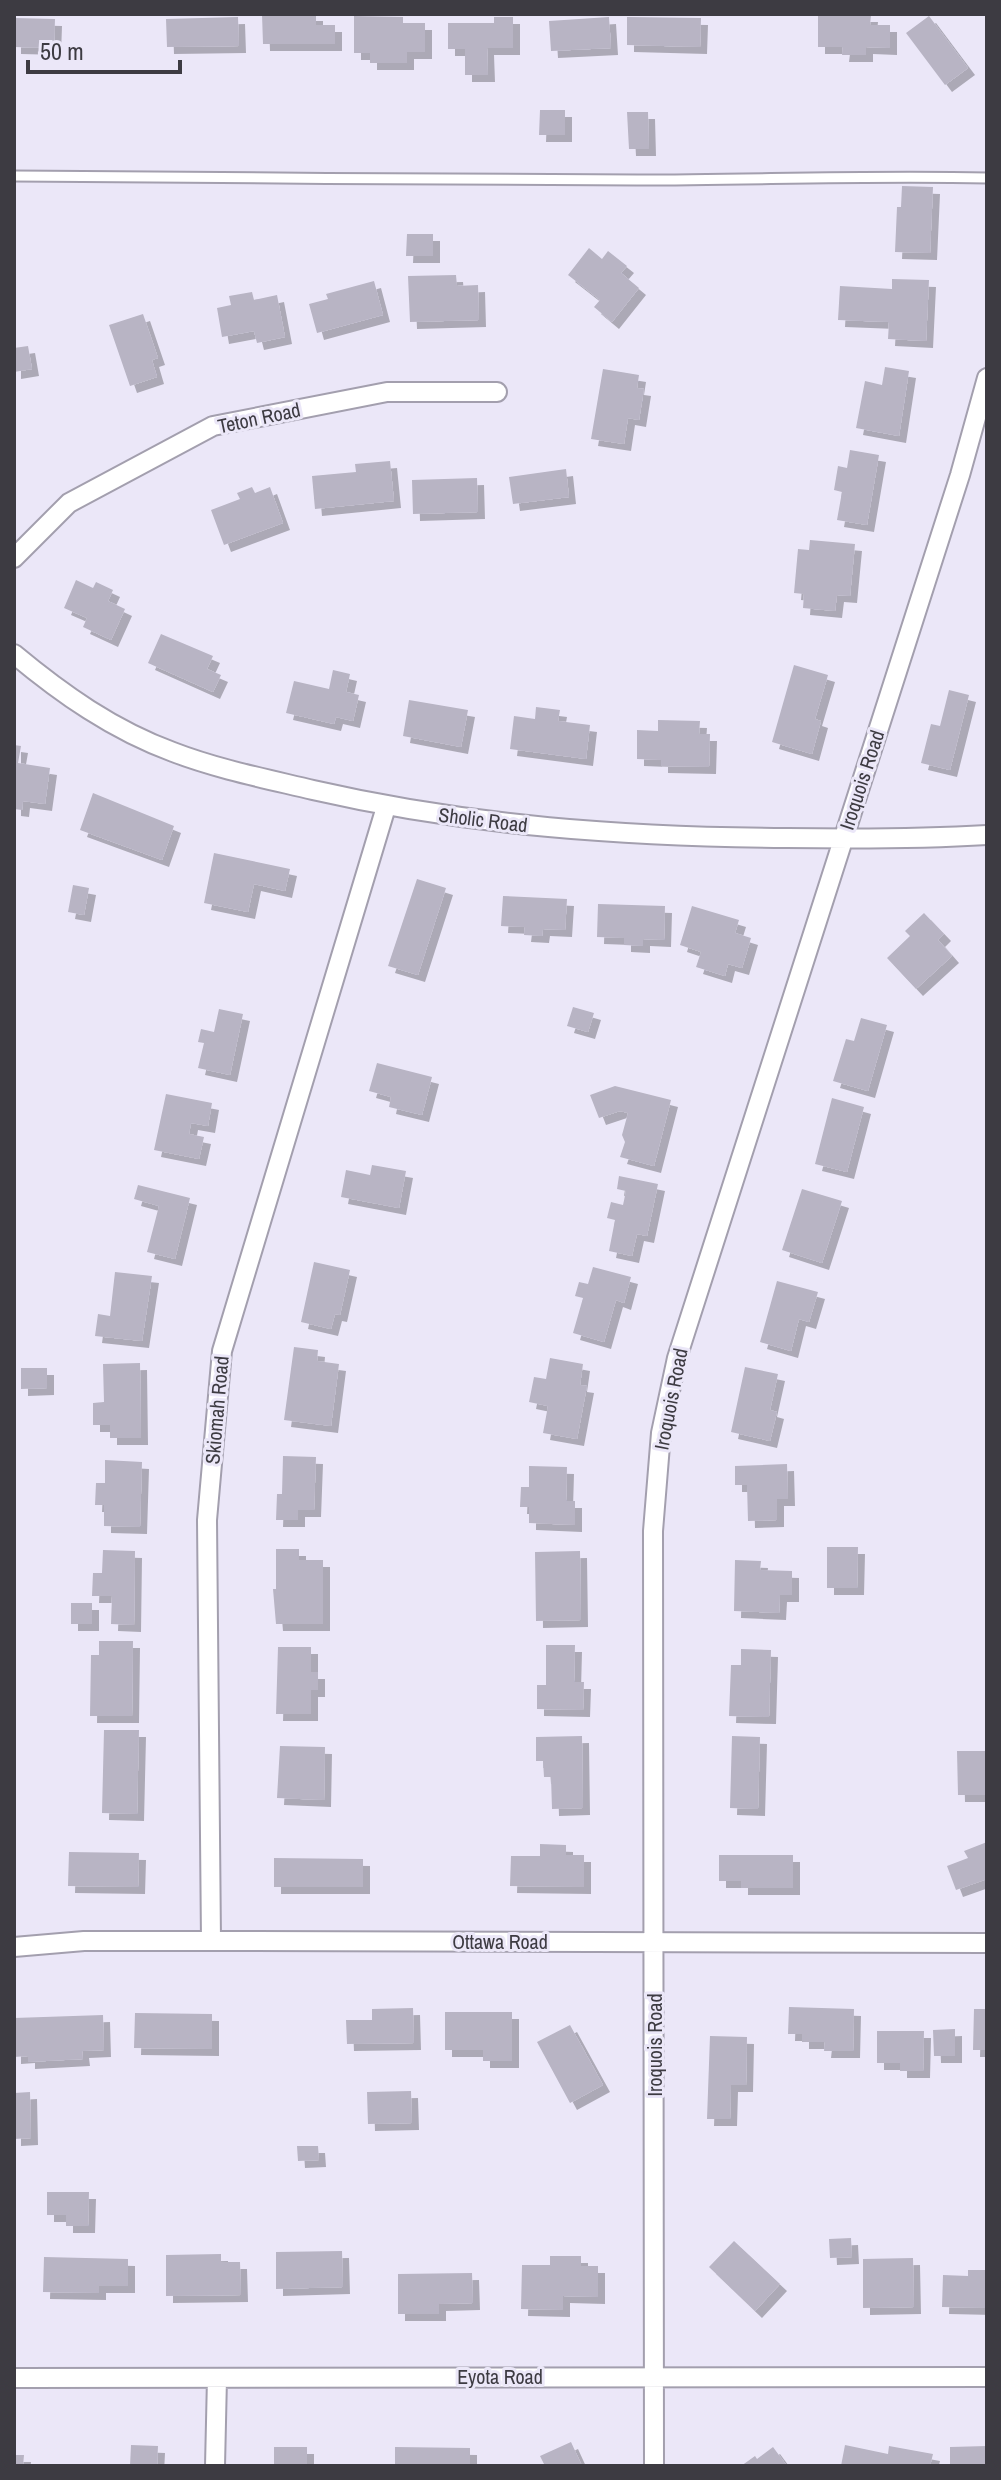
<svg xmlns="http://www.w3.org/2000/svg" width="1001" height="2480" font-family="'Archivo Narrow',sans-serif">
<style>
.building{fill:#b8b4c4;filter:url(#shadow)}
.lines{fill:none;stroke-linecap:round;stroke-linejoin:round}
.lane-casing{stroke:#a39fae;stroke-width:13}
.street-casing{stroke:#a39fae;stroke-width:22}
.lane{stroke:#fff;stroke-width:9}
.street{stroke:#fff;stroke-width:18}
.labels{text-anchor:middle;stroke-width:6;stroke-linejoin:round;paint-order:stroke}
.street-label{font-size:20px;fill:#3d3b42;stroke:#ebe7f8}
</style>
<defs>
<filter id="shadow"><feDropShadow dx="7" dy="7" stdDeviation="0" flood-color="#0004"/></filter>
</defs>
<rect width="100%" height="100%" fill="#ebe7f8"/>
<path class="building" d="M262,14h54v11h19v19h-72z
M818,15h53l-1,10h20v23l-24,-1v8h-24l1,-8h-25z
M354,16l49,1v6h22v29h-18v11h-37v-10h-16z
M929,16l39,52 -23,17 -39,-52z
M238,17l1,29 -72,1 -1,-28z
M494,17h19v31h-26l1,27h-23v-26h-17v-26h46z
M609,17l2,31 -60,3 -2,-30z
M627,17l74,1 -1,29 -73,-2z
M14,18l41,1 -1,29 -40,-1z
M540,110h25v25h-26z
M627,112h21l1,37h-20z
M902,186l31,1 -3,66 -35,-1 2,-45h4z
M407,234h26v22h-27z
M589,248l13,11 6,-8 19,15 -6,7 18,15 -27,34 -18,-15 6,-7 -32,-25z
M456,275l1,11 21,-1 1,35 -69,2 -2,-46z
M892,279l37,1 -3,61 -38,-2 1,-17 -51,-2 2,-34 52,3z
M374,281l9,34 -66,18 -8,-29 19,-5 -2,-5z
M252,292l2,8 23,-5 8,42 -28,6 -3,-12 -32,6 -5,-29 14,-3 -2,-9z
M143,314l15,44 -6,2 5,17 -27,9 -21,-61z
M28,346l4,23 -18,3v-24z
M885,367l24,4 -10,65 -43,-8 9,-47 17,4z
M603,369l36,6 -2,13 7,1 -5,31 -11,-2 -4,26 -33,-5z
M850,450l29,5 -12,70 -30,-5 5,-28 -8,-2 4,-24 9,2z
M390,461l4,40 -79,8 -3,-33 44,-4 -1,-8z
M566,469l3,28 -56,7 -4,-27z
M477,478l1,34 -65,2 -1,-34z
M252,487l3,6 15,-6 13,36 -59,22 -13,-35 29,-11 -3,-6z
M810,540l45,4 -5,52 -13,-1 -2,16 -32,-3 1,-14 -10,-1 4,-44 11,1z
M76,580l17,8 3,-6 17,8 -5,11 17,8 -14,31 -28,-13 4,-9 -23,-10z
M161,634l52,22 -6,13 14,6 -8,17 -65,-29z
M794,665l34,10 -13,44 6,2 -9,33 -40,-12z
M333,670l17,4 -4,18 13,3 -6,26 -17,-4 -2,7 -48,-11 8,-32 35,8z
M949,690l20,5 -19,75 -29,-7 10,-39 9,2z
M409,700l59,10 -7,37 -58,-11z
M536,707l24,3 -2,11 32,4 -4,34 -76,-10 4,-33 21,3z
M658,720l42,1 -1,13h11l-1,33 -48,-1v-6l-24,-1v-29l21,1z
M14,745l7,1 -3,17 32,5 -5,36 -22,-3 -1,9 -8,-1z
M93,793l81,33 -12,34 -82,-30z
M214,853l76,16 -5,22 -31,-7 -6,28 -44,-9z
M417,879l29,9 -28,87 -30,-9z
M73,885l16,3 -5,27 -16,-3z
M503,896l64,3 -2,31 -22,-1 -1,7 -18,-1 1,-8 -24,-1z
M598,904l67,2 -1,34 -21,-1v7l-19,-1v-7l-27,-1z
M692,906l47,14 -4,13 16,5 -9,30 -14,-4 -3,12 -29,-9 5,-15 -21,-7z
M924,913l20,21 -6,6 14,16 -36,33 -29,-31 23,-22 -5,-5z
M573,1007l21,6 -6,19 -21,-6z
M219,1009l24,5 -13,61 -32,-7 6,-25 -6,-1 3,-13 13,3z
M861,1018l26,7 -19,66 -35,-10 13,-42 8,2z
M377,1063l55,14 -10,38 -33,-8 2,-10 -22,-6z
M615,1086l56,14 -17,66 -34,-9 5,-15 -3,-7 6,-22 -8,-2 -21,7 -9,-23z
M166,1094l46,9 -4,23 -17,-3 -2,11 15,3 -5,22 -45,-9z
M832,1098l32,9 -17,65 -32,-8z
M372,1165l34,6 -7,37 -58,-11 5,-27 24,5z
M619,1176l39,8 -11,52 -10,-2 -5,22 -23,-5 6,-31 -8,-2 4,-16 12,3 3,-14 -9,-2z
M138,1185l52,13 -15,61 -28,-7 12,-46 -25,-7z
M802,1189l40,12 -20,62 -40,-13z
M314,1262l36,8 -10,45 -5,-1 -4,15 -30,-7z
M593,1267l38,10 -7,26 -8,-3 -12,42 -31,-9 10,-35 -8,-2 4,-14 9,2z
M115,1272l37,4 -10,65 -47,-5 3,-22 12,2z
M777,1281l41,11 -9,30 -10,-3 -8,32 -31,-9z
M294,1347l24,3 -1,11 22,3 -8,62 -47,-6z
M550,1358l33,6 -3,21 7,1 -10,53 -34,-6 5,-27 -19,-4 5,-25 12,2z
M140,1363l1,75h-31v-13h-17v-22l11,-1 -1,-38z
M745,1367l33,7 -8,36 7,2 -7,29 -39,-9z
M21,1368h26v20l-26,1z
M283,1456l33,1 -2,53h-16v10h-22l1,-26h5z
M105,1460l37,2 -2,65 -36,-1v-21h-9l1,-22h9z
M787,1464l1,35h-11v21l-29,1 -1,-36h-12v-19z
M529,1466l38,1 -1,34h9v24l-46,-2v-16h-9l1,-20h8z
M827,1547h31l-1,41h-30z
M276,1549h23v11h24v64h-47l-3,-35h3z
M103,1550l32,1 -1,74 -23,-1 1,-28h-20l1,-23h9z
M580,1551l1,69 -45,1 -1,-69z
M735,1560l26,1 -1,9 32,1v24h-12l-1,18 -45,-2z
M71,1603h21v21h-21z
M99,1641h34l-1,75h-42l1,-61h8z
M546,1645h29l-1,37h10l-1,28 -46,-1v-24h9z
M278,1647h33v25h7v18h-7v24h-35z
M741,1649l30,1 -2,67 -40,-1 2,-51h10z
M104,1730h35l-2,84 -35,-1z
M582,1736l1,72 -31,1 -1,-32h-7l-1,-16h-7v-24z
M732,1736l28,1 -2,72 -28,-1z
M280,1746l45,1 -1,53 -47,-2z
M957,1751h30v44h-29z
M987,1842v37l-31,11 -9,-24 21,-8 -4,-7z
M540,1844l26,1v10h18v32l-74,-1 1,-30h29z
M69,1852l70,1 -1,34 -70,-1z
M719,1855h74v33h-52v-7h-22z
M274,1858l89,1v28h-89z
M789,2007l65,2 -1,42h-29l1,-9h-23v-8h-14z
M413,2008l1,35 -67,1 -1,-24h26v-11z
M974,2009h13v41h-14z
M445,2012h67v49h-29v-11h-38z
M135,2013l77,1v35l-78,-1z
M103,2015l1,35 -22,1 1,8 -55,3v-6l-14,1v-39z
M570,2025l33,60 -33,18 -33,-61z
M955,2029v27h-21l-1,-26z
M877,2031h47l-1,40h-23v-8h-23z
M710,2036l37,1 -1,48h-15l-1,34h-23z
M411,2091l1,32 -44,1 -1,-32z
M30,2092l1,46 -17,1v-46z
M297,2146h21l1,14 -21,1z
M47,2192h42l-1,34h-22v-11h-19z
M851,2238l1,19 -22,1 -1,-19z
M734,2241l46,43 -25,27 -46,-44z
M342,2251l1,36 -67,2v-37z
M221,2254v8h19l1,33 -75,1v-41z
M550,2256h31v10h17v31l-35,-1v14l-42,-1 1,-44h28z
M44,2257l84,2v27h-29v7l-56,-1z
M913,2258l1,49 -51,1v-49z
M968,2270h19v38l-45,-1 1,-32 25,1z
M472,2273l1,30 -34,1v10h-41v-40z
M571,2442l11,24h-37l-5,-10z
M131,2445l27,1 -1,20h-27z
M845,2445l43,9 1,-8 44,8 -3,12h-89z
M987,2446v20h-37v-19z
M274,2447h33v19h-33z
M395,2447l75,1v18h-75z
M773,2447l14,19h-46l14,-10 2,3z
M14,2455h10l-1,11h-9z"/>
<g class="lines">
<g class="lane-casing">
<path id="lane" d="M14,176c208,1 415,4 623,4 116,0 233,-5 350,-2"/>
</g>
<g class="street-casing">
<path id="street" d="M14,558l55,-55 144,-77 174,-34h110
M14,654c48,40 99,76 159,98 44,17 94,27 140,38 157,36 314,47 474,48 67,1 133,1 200,-3
M211,1941l-4,-421 15,-169 164,-544
M14,1947l70,-6h127l776,2
M14,2378l973,-1
M215,2466l2,-88
M654,2466l-1,-935 8,-98 16,-75 283,-883 27,-97"/>
</g>
<use href="#lane" class="lane"/>
<use href="#street" class="street"/>
</g>
<g class="labels">
<g class="street-label">
<text transform="translate(259 418) rotate(-12)" y="7">Teton Road</text>
<text transform="translate(862 780) rotate(-72)" y="7">Iroquois Road</text>
<text transform="translate(483 820) rotate(7)" y="7">Sholic Road</text>
<text transform="translate(671 1399) rotate(-79)" y="7">Iroquois Road</text>
<text transform="translate(217 1410) rotate(-85)" y="7">Skiomah Road</text>
<text x="500" y="1949">Ottawa Road</text>
<text transform="translate(655 2045) rotate(-90)" y="7">Iroquois Road</text>
<text x="500" y="2384">Eyota Road</text>
</g>
</g>
<rect width="1001" height="2480" fill="none" stroke="#3d3b42" stroke-width="32"/>
<path d="M28 60v12h152v-12" fill="none" stroke="#3d3b42" stroke-width="4"/>
<text x="40" y="60" font-size="24" fill="#3d3b42" stroke="#ebe7f8" stroke-width="6" paint-order="stroke">50 m</text>
</svg>
